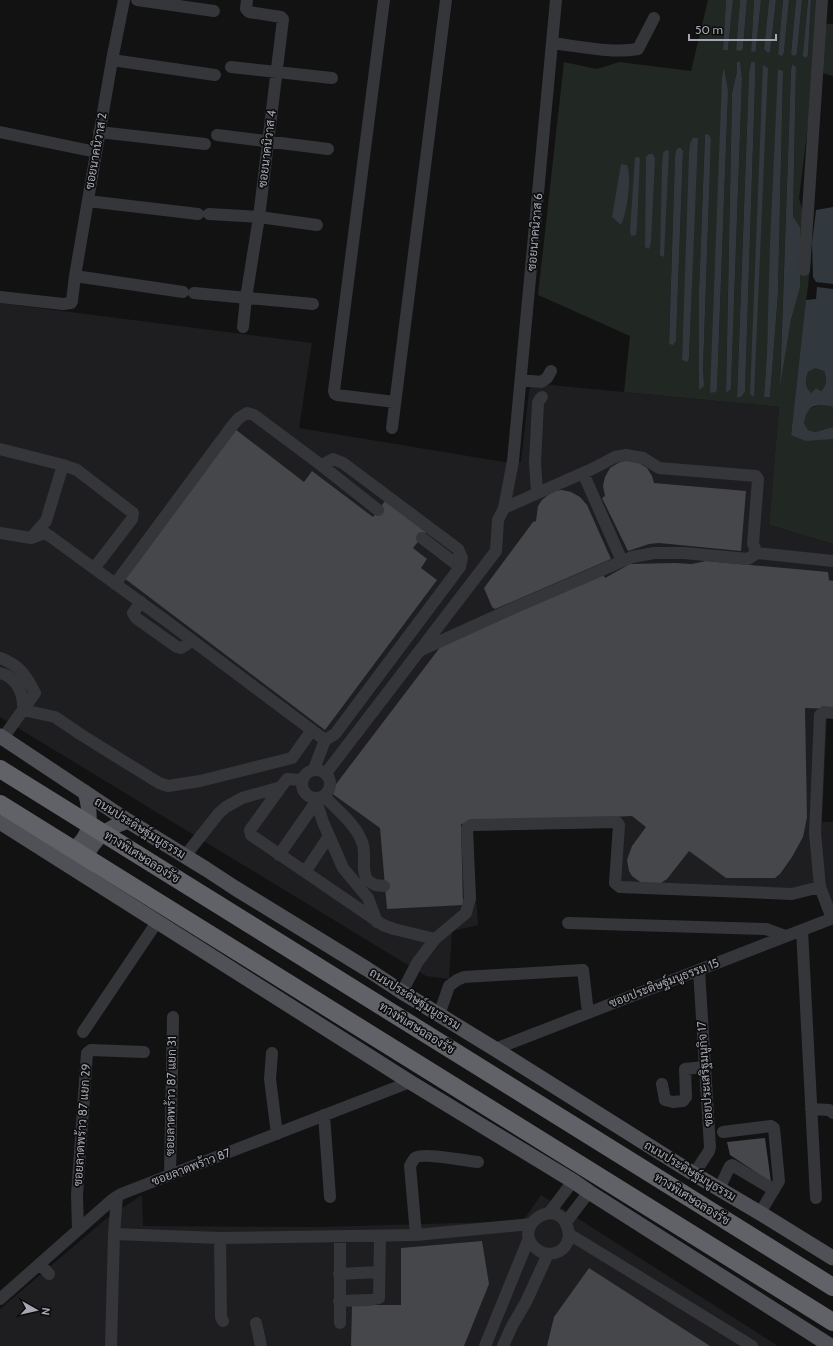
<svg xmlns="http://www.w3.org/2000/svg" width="833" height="1346" font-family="Cabin,Sarabun,sans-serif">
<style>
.built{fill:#1e1e20}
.green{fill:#212722;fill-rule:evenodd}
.water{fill:#31383e;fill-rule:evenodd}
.building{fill:#46474b}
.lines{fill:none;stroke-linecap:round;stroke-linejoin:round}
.minor{stroke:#35363a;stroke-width:12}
.major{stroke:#505156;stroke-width:15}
.highway-bridge{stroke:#606268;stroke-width:18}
.labels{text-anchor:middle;stroke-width:3.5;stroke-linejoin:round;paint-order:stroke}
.street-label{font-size:12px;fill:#a5a8b2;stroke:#0d0d0e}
</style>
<rect width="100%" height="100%" fill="#121213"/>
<path class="built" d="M0,303l312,40 -13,85 205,34h17l9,-79 249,24 -10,118 64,19v174l-6,-1 -5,105h11v87l-10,4 -6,-18 -201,-3 -3,-66 -141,5 6,94 -26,6 -3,48 -23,-3 -426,-259z
M142,1195l1,31 177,1 203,-6 18,-26 237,151h-778v-37l107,-91z"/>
<path class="green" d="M708,0h18l-3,50h5l5,-50h7l-4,50 7,-2 4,-48h7l-3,51 5,-2 5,-49h8l-5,49 6,4 6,-53h7l-5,54 6,-2 5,-52h7l-5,54 2,2 4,-3 5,-53h6l-5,53 3,4 2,-2 3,-55h8l-5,76 -15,122 8,27 4,34 -20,176 42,4v105l-64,-19 10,-118 -155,-15 6,-56 -92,-41 26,-233 33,7 22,-7 72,9zM740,61l2,18 -11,308 -5,4 6,-298 5,-22v-9zM751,62l4,1v21l-10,308 -4,5 -4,-1 12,-323zM792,64l4,3 -3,149 7,11v61l-9,32 -11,62 11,-312zM779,69l4,3 -5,222 -8,103 -6,-1 3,-46zM728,91l-11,298 -2,3zM705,135l6,4 -8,232 -4,-80zM697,138l-8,220 -7,2 4,-92zM681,148l2,3 -7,190 -7,3 6,-188 1,-5z
M825,24h8v52l-11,-3z
M815,367l9,4c3,7 3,14 -3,20l-5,-3 -5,5c-6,-8 -6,-12 -3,-21z
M823,405l8,1 2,2v19l-18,5 -7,-2 -4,-7c3,-14 4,-16 19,-18z"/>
<path class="water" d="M726,0h7l-5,50h-5z
M740,0h7l-4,48 -2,3 -5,-1z
M754,0h7l-5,49 -1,3 -4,-1z
M769,0h7l-6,53 -3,-1 -3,-3z
M783,0h6l-5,52 -1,3 -2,1 -3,-2z
M796,0h6l-5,53 -1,2 -3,1 -2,-2z
M808,0h3l-3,55 -2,3 -3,-2v-3z
M740,61l2,18 -11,308 -1,3 -4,2 6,-299 5,-22v-9z
M751,62h4v22l-10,308 -4,5h-4l12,-324z
M792,64l4,3 -3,149 7,11v61l-9,32 -11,66 11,-316z
M763,65l5,3 -14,329 -4,-3z
M724,68l4,23 -11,298 -1,3 -6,1 12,-316z
M778,69l5,2 -5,223 -8,103h-6l3,-47 3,-107z
M705,134l4,1 2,4 -8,232 1,15 -5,4v-99z
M693,138h5l-9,220 -2,4 -5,-2 7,-205 1,-12z
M678,148h3l2,3 -7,190 -3,4 -4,-1 6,-188 1,-5z
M666,150l3,1 -5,106 -4,-2 2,-90 1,-12z
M649,154h4l2,5 -4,83 -2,7 -4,-2 1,-86v-4z
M635,157h4l1,2 -3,67 -1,9 -5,1 -1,-5z
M621,164l6,1c5,12 0,49 -6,60l-9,-8z
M833,207v77l-17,-2 -3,-5 -1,-34 4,-33z
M817,287l16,2v119l-2,-2c-18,-2 -23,-1 -27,17l4,7 7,2 18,-5v12l-27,2 -15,-6 15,-135 10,-1zM815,368l9,3c3,7 3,14 -3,20l-5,-3 -5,5c-6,-7 -6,-12 -3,-21z"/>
<path class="building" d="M235,429l69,53 8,-11 61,46 12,-16 41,31 -13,16 14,11 -6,9 16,12 -112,150 -201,-152z
M625,461h7l7,2 8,5 5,8 2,7 92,8 -5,60 -82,-8 -10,1 -21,7 -26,-53 3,-2 -2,-10 2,-9 5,-9 8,-5z
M562,490l9,2 9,5 7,8 24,54 -116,50 -3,-2 -8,-19 49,-66 3,-1 2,-15 4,-6 11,-9z
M706,561l122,11 1,8 4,1v128l-28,-1 2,109 -4,20 -11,20 -12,17 -5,4h-49l-37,-27 -22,28 -6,4 -18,1 -11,-8 -3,-5 -2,-11 5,-14 14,-19 -14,-11 -171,8 2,81 -76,4 -7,-81 -50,-36 111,-146 162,-72 2,4 25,-14 45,-1 17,1z
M765,1138l6,44 -41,-27 -3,-13z
M482,1241l7,43 -25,62h-113l1,-41h49v-57z
M589,1268l121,78h-163l7,-29z"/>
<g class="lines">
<path class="minor" d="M137,0l77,11
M384,0l-50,391 1,3 2,1 58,7
M552,43c25,3 61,11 86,6l16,-31
M112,60l103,15
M231,67l101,11
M0,132l96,20
M99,132l106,12
M217,135l111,14
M88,201l110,13
M209,214l50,3 58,8
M804,270l18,-270
M75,276l108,16
M194,293l119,11
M0,297l63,7 8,-1 1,-2 3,-25 37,-216 12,-60
M243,327l3,-29 13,-81 24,-198 -2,-2 -32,-5 -3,-3 1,-9
M521,380l20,2 6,-4 4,-7
M392,428l54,-428
M0,449l63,16 14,5 56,43 -1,6 -33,43 -6,5
M583,473l39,88
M537,492l-2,-30 3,-59 2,-4 2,-2
M504,508l9,-47 43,-461
M0,533l31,5 14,-5 6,4 114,83 160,120
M31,538l15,-17 17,-56
M422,538l38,29
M115,584l117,-158 7,-8 8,-5 7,2 67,50 57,45
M141,602l-8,11 3,5 41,29 4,1 11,-7
M421,650l97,-44 114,-49 22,-4h30l64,6 9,-6
M0,658c19,7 26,17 35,35l-32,45
M0,673c17,4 24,21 23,37
M23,710l32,7 25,17 53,33 26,16 9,3 32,-5 92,-23 20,-28
M314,769l11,-29 10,-6 125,-167 2,-9 -4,-9 -115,-86 -10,-4 -12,6
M302 784a14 14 0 1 1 28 0a14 14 0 1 1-28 0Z
M326,773l170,-222 2,-31 6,-12 88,-39 23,-12 11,-2 17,3 16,10 97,8 2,3 -5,65 4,9 76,8
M281,787l-31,43 1,5 132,90 11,4 41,10
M324,796c13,14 34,30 39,49 3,12 -2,24 4,35l8,5 9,1
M315,798l8,24 20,46 25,30 9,24
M279,855l37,-53
M185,856l34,-43 7,-6 16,-9 39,-11 6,-8 16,1
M305,872l24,-36
M832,918l-12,-31 -5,-54 5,-118 4,-3 9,1
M568,923l198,6 19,7
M802,930l14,268
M402,992l15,-29 18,-24 31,-26 4,-15 -3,-70 4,-3 146,-3 2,3 -4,58 5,4 172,7 28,-7
M439,1015l10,-29 8,-6 7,-3 119,-7 5,43
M83,1032l74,-110
M495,1049l338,-131
M272,1053l-2,26 7,55
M662,1084l3,16 8,2 10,-1 3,-4 -1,-28 19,-2
M811,1109l18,1 4,3
M324,1115l6,82
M723,1132l48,-6 3,2 5,53 -19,32
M694,1174l15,-23 1,-4 -11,-177
M170,1175l3,-158
M719,1189l11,-23 2,-1 42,25
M549,1213l24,-32
M566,1222l23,-30
M78,1230l-1,-35 10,-142 4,-3 53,2
M114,1234l106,4 196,-3 115,-11
M569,1234c0,3 -1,6 -2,9 -5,11 -20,14 -29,7 -32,-22 24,-61 31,-16l183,112
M416,1235l-6,-69c1,-2 3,-6 5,-8 7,-6 52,3 63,4
M220,1238l1,79 2,4
M40,1264l9,10
M339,1274l40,-2
M0,1299l113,-100 8,-5 289,-112
M339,1301l31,-1 9,-2 1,-62
M256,1323l5,23
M340,1323v-86
M111,1346l3,-112 3,-37
M485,1346l44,-108
M503,1346l9,-20 14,-24 22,-48"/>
<path class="major" d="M0,736l128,85 78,48 29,19 132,81 35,23 93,57 199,125 66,39 73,45
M0,822l410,260 163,99 16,11 242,154
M63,854c29,-12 30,-34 22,-62
M87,868c-5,-13 10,-30 20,-37 6,-5 14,-7 21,-10"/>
<path class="highway-bridge" d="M0,769l833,518
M0,804l833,518"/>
</g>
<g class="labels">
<g class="street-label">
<text transform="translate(267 149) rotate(-83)" y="4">ซอยนาคนิวาส 4</text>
<text transform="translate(96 151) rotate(-80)" y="4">ซอยนาคนิวาส 2</text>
<text transform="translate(535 232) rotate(-85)" y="4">ซอยนาคนิวาส 6</text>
<text transform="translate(140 828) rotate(32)" y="4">ถนนประดิษฐ์มนูธรรม</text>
<text transform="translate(142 857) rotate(32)" y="4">ทางพิเศษฉลองรัช</text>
<text transform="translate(664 983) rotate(-21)" y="4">ซอยประดิษฐ์มนูธรรม 15</text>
<text transform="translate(415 999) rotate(32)" y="4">ถนนประดิษฐ์มนูธรรม</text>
<text transform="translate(417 1028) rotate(32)" y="4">ทางพิเศษฉลองรัช</text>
<text transform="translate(705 1074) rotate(-94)" y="4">ซอยประเสริฐมนูกิจ 17</text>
<text transform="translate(171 1096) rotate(-89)" y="4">ซอยลาดพร้าว 87 แยก 31</text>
<text transform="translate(82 1125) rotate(-86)" y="4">ซอยลาดพร้าว 87 แยก 29</text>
<text transform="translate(191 1167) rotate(-21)" y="4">ซอยลาดพร้าว 87</text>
<text transform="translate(690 1171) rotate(31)" y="4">ถนนประดิษฐ์มนูธรรม</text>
<text transform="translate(692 1199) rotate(32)" y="4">ทางพิเศษฉลองรัช</text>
</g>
</g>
<g transform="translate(36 1310) rotate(98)" stroke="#0d0d0e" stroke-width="3" paint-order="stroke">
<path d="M0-3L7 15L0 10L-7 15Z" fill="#a5a8b2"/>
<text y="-6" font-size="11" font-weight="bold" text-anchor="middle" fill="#a5a8b2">N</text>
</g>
<path d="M689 34v6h87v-6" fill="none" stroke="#a5a8b2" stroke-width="2"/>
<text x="695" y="34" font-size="12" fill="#a5a8b2" stroke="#0d0d0e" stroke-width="3" paint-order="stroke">50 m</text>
</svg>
